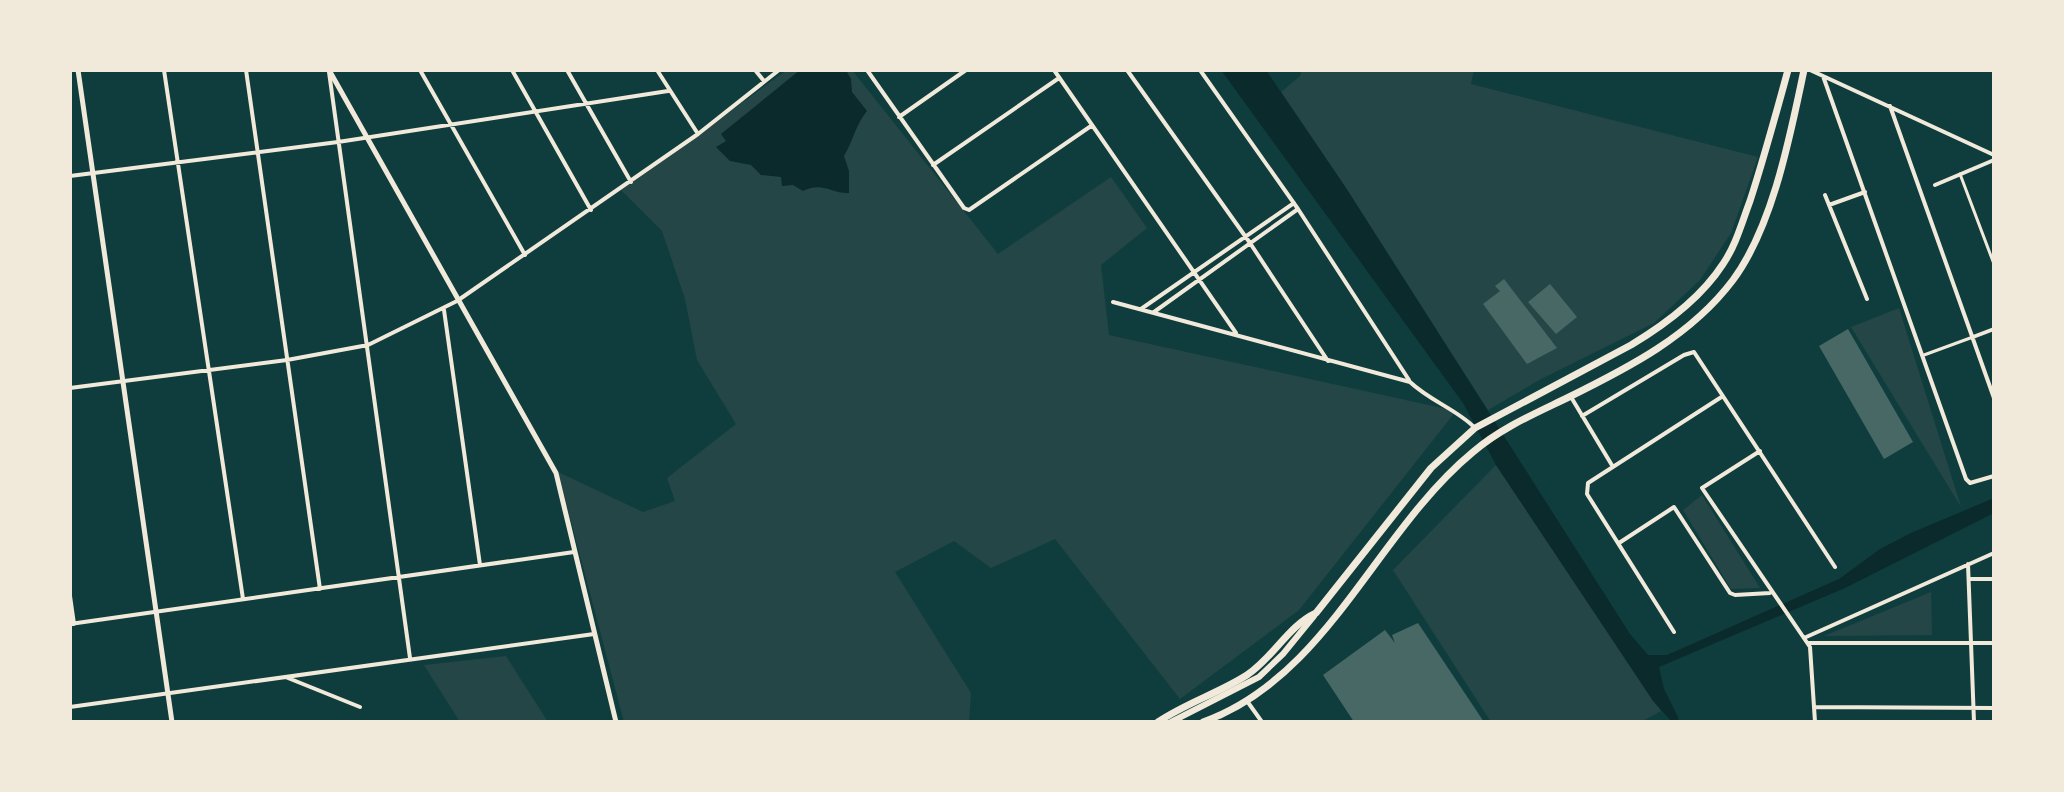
<svg xmlns="http://www.w3.org/2000/svg" width="2064" height="792" font-family="'Noto Sans',sans-serif">
<style>
.green{fill:#244646}
.water{fill:#0a2a2b}
.building{fill:#486865}
.lines{fill:none;stroke-linecap:round;stroke-linejoin:round}
.pedestrian{stroke:#f1e9da;stroke-width:3}
.minor{stroke:#f1e9da;stroke-width:4}
.tertiary{stroke:#f1e9da;stroke-width:5}
.secondary{stroke:#f1e9da;stroke-width:6}
.primary{stroke:#f1e9da;stroke-width:7}
</style>
<rect width="100%" height="100%" fill="#0f3d3e"/>
<path class="green" d="M787,70h65l146,184 113,-77 36,51 -46,37 8,70 347,76 -157,199 -119,89 -125,-160 -64,29 -37,-27 -59,31 76,121 -2,29h-345l-66,-250 85,40 32,-11 -8,-23 69,-54 -39,-64 -12,-61 -23,-68 -41,-41z
M1302,70h172l-3,14 287,73 -27,76 -31,47 -46,43 -113,56 -53,31 -142,-222 -65,-96 19,-16z
M1899,308l62,199 -110,-180z
M1496,465l165,246 -20,11h-150l-98,-152z
M1702,495l58,93 -29,1 -48,-79z
M1931,592l1,43 -108,1z
M506,656l42,66h-88l-36,-57z"/>
<path class="water" d="M800,70h46l5,9 1,13 15,19c-11,13 -14,30 -23,45l5,15v22c-17,1 -26,-12 -46,-2l-10,-6 -11,1 -1,-9 -20,-2 -10,-10 -21,-4 -14,-14 10,-6 -5,-7z
M1221,70h45l80,118 284,446 18,21h19l172,-76 41,-30 31,-16 83,-35v15l-149,75 -186,79 5,22 15,30 -7,3 -19,-21 -157,-236 -33,-62z"/>
<path class="building" d="M1504,279l53,69 -30,16 -44,-60 17,-13 -5,-5z
M1550,284l27,33 -21,17 -28,-32z
M1848,329l65,113 -29,17 -65,-113z
M1418,623l66,99h-130l-31,-47 62,-45 10,13 -3,-8z"/>
<g class="lines">
<path class="pedestrian" d="M1960,174l34,90
M1924,355l49,-18"/>
<path class="minor" d="M164,70l79,529
M246,70l74,519
M420,70l105,185
M512,70l79,140
M567,70l64,112
M657,70l41,64
M755,70l9,11
M867,70l97,138 5,2 122,-84
M1054,70l182,263
M1127,70l123,173 78,118
M1200,70l98,139 111,171
M1810,70l184,85
M329,72l81,586
M1823,76l143,403 4,4 24,-7
M1890,106l104,292
M899,117l67,-47
M933,165l126,-87
M70,176l268,-34 330,-51
M1935,185l59,-25
M1825,195l42,104
M1829,205l36,-13
M1113,302l297,80c20,19 48,28 65,46
M1141,309l153,-106
M444,310l36,255
M1154,312l144,-103
M1973,337l21,-8
M70,388l217,-28 81,-15 89,-44 241,-167 81,-64
M1571,397l42,70
M1582,416l102,-61 10,-3 141,215
M1760,451l-58,37 108,159 5,75
M1619,543l55,-36 56,86 5,2 35,-2
M1968,564l6,158
M1969,579h25
M70,596l4,28
M70,624l504,-72
M1674,632l-87,-138 1,-11 135,-87
M1804,638l190,-85
M1808,643h186
M288,678l72,29
M1247,701l15,21
M70,707l524,-73
M1814,707l180,1"/>
<path class="tertiary" d="M78,70l94,652
M329,70l227,403 60,249"/>
<path class="secondary" d="M1171,722l88,-45 24,-23 31,-38"/>
<path class="primary" d="M1158,722c28,-19 61,-29 89,-47 26,-17 41,-49 69,-62l115,-145 44,-40 156,-83c35,-21 70,-47 92,-81 13,-19 19,-42 27,-63 14,-43 26,-87 38,-131
M1203,722c125,-45 172,-189 270,-270 28,-24 61,-38 94,-54 61,-30 124,-62 166,-118 40,-54 57,-144 71,-210"/>
</g>
<rect width="2064" height="792" fill="none" stroke="#f1e9da" stroke-width="144"/>
</svg>
